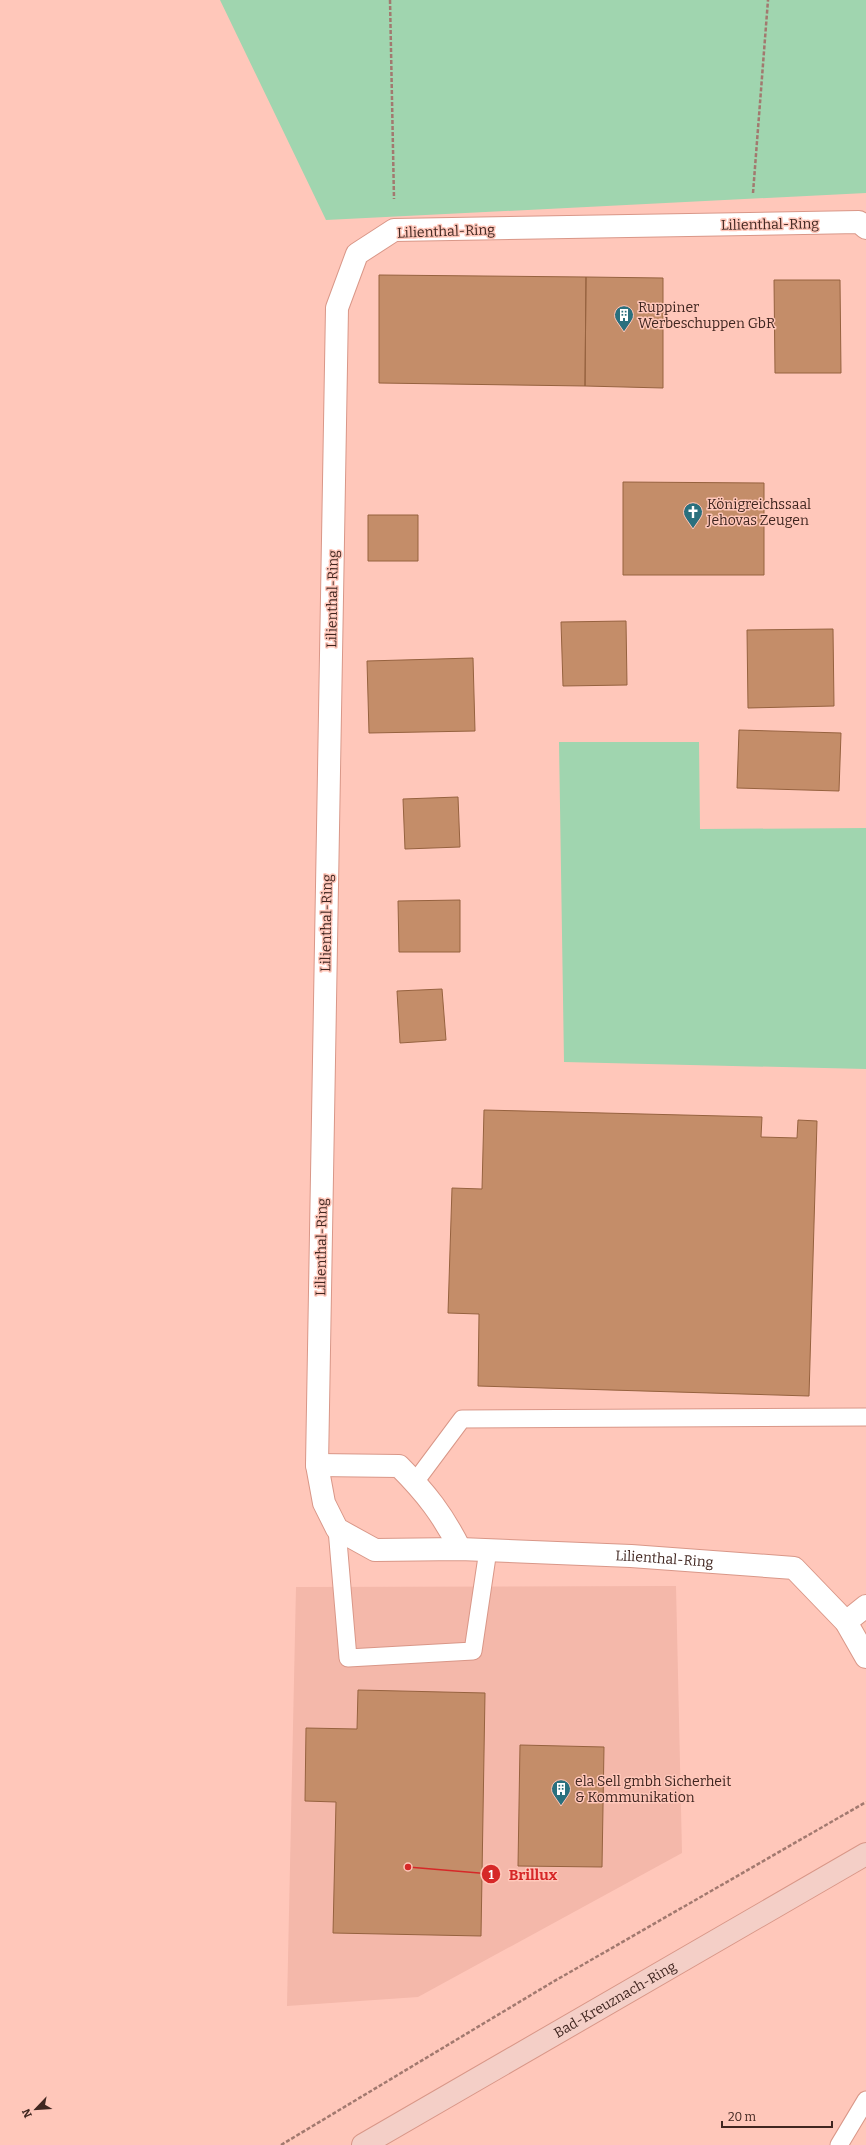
<svg xmlns="http://www.w3.org/2000/svg" width="866" height="2145" font-family="Bitter,serif">
<style>
.built{fill:#f4b8aa}
.green{fill:#a0d5af}
.building{fill:#c48d69;stroke:#96623f}
.lines{fill:none;stroke-linecap:round;stroke-linejoin:round}
.service-casing{stroke:#d99788;stroke-width:19}
.minor-casing{stroke:#d99788;stroke-width:24}
.secondary-casing{stroke:#d99788;stroke-width:24}
.path{stroke:#a2796f;stroke-width:2.5;stroke-dasharray:4 2;stroke-linecap:butt}
.service{stroke:#fff;stroke-width:17}
.minor{stroke:#fff;stroke-width:22}
.secondary{stroke:#f4cfc7;stroke-width:22}
.labels{text-anchor:middle;stroke-width:3;stroke-linejoin:round;paint-order:stroke}
.street-label{font-size:14px;fill:#402620;stroke:#ffc7ba}
.poi-label{font-size:14px;fill:#402620;stroke:#ffc7ba;text-anchor:start}
.leader{fill:none;stroke:#d62828;stroke-width:1.5}
.callout-dot{fill:#d62828;stroke:#ffc7ba;stroke-width:1.5}
.mark-label{font-size:12px;text-anchor:middle;font-weight:bold;fill:#fff}
.callout-label{font-size:15px;text-anchor:middle;font-weight:bold;fill:#d62828;stroke:#ffc7ba;stroke-width:3;stroke-linejoin:round;paint-order:stroke}
</style>
<rect width="100%" height="100%" fill="#ffc7ba"/>
<path class="built" d="M676,1586l6,267 -264,144 -131,9 9,-419z"/>
<path class="green" d="M220,0h646v193l-540,27z
M559,742h140l1,87 166,-1v241l-302,-7z"/>
<path class="building" d="M379,275l207,2 -1,109 -206,-3z
M586,277l77,1v110l-78,-2z
M774,280h66l1,93h-66z
M623,482l141,1v92h-141z
M368,515h50v46h-50z
M626,621l1,64 -64,1 -2,-64z
M833,629l1,77 -86,2 -1,-78z
M473,658l2,73 -106,2 -2,-72z
M739,730l102,3 -2,58 -102,-3z
M458,797l2,50 -55,2 -2,-50z
M460,900v52h-61l-1,-51z
M442,989l4,51 -46,3 -3,-52z
M484,1110l278,7 -1,20 36,1 1,-18 19,1 -8,275 -331,-10 1,-72 -31,-1 4,-125 30,1z
M358,1690l127,3 -4,243 -148,-3 3,-131 -31,-1 1,-73 51,1z
M520,1745l84,2 -2,120 -84,-1z"/>
<g class="lines">
<g class="service-casing">
<path id="service" d="M415,1482l47,-63 404,-2
M337,1529l11,129 125,-7 15,-101
M839,2145l27,-45"/>
</g>
<g class="minor-casing">
<g id="minor">
<path id="s1" d="M866,228l-7,-6 -465,8 -37,24 -20,54 -20,1157 7,38 13,26 38,21 85,-1 171,7 163,12 52,54 20,35"/>
<path d="M317,1465l82,1c27,27 44,49 61,83"/>
<path d="M846,1622l20,-16"/>
</g>
</g>
<g class="secondary-casing">
<g id="secondary">
<path id="s2" d="M363,2145l503,-291"/>
</g>
</g>
<path class="path" d="M390,0l4,199
M753,193l15,-193
M281,2145l270,-162 315,-181"/>
<use href="#service" class="service"/>
<use href="#minor" class="minor"/>
<use href="#secondary" class="secondary"/>
</g>
<defs>
<g id="building-pin" transform="scale(1)"><path d="M0 17L-7.5 6A9.5 9.5 0 1 1 7.5 6Z" fill="#2a707e" stroke="#ffc7ba"/><path d="M-4-6H4V6H1V3H-1V6H-4ZM-2.5-4.3h1.7v1.8h-1.7ZM.8-4.3h1.7v1.8H.8ZM-2.5-1h1.7V.8h-1.7ZM.8-1h1.7V.8H.8Z" fill="#fff"/></g>
<g id="church-pin" transform="scale(1)"><path d="M0 17L-7.5 6A9.5 9.5 0 1 1 7.5 6Z" fill="#2a707e" stroke="#ffc7ba"/><path d="M-1.2-6h2.4v3.5h3.3v2.4h-3.3V6h-2.4V-.1h-3.3v-2.4h3.3Z" fill="#fff"/></g>
</defs>
<g fill-rule="evenodd">
<use href="#building-pin" x="624" y="315"/>
<use href="#church-pin" x="693" y="512"/>
<use href="#building-pin" x="561" y="1789"/>
</g>
<g class="labels">
<g class="street-label">
<text transform="translate(770 224) rotate(-1)" y="5">Lilienthal-Ring</text>
<text transform="translate(446 231) rotate(-2)" y="5">Lilienthal-Ring</text>
<text transform="translate(332 599) rotate(-89)" y="5">Lilienthal-Ring</text>
<text transform="translate(326 923) rotate(-89)" y="5">Lilienthal-Ring</text>
<text transform="translate(321 1247) rotate(-89)" y="5">Lilienthal-Ring</text>
<text dy="5" stroke="none"><textPath href="#s1" startOffset="2134">Lilienthal-Ring</textPath></text>
<text dy="5" stroke="none"><textPath href="#s2" startOffset="291">Bad-Kreuznach-Ring</textPath></text>
</g>
<g class="poi-label">
<text x="638" y="312">Ruppiner<tspan x="638" dy="16">Werbeschuppen GbR</tspan></text>
<text x="707" y="509">Königreichssaal<tspan x="707" dy="16">Jehovas Zeugen</tspan></text>
<text x="575" y="1786">ela Sell gmbh Sicherheit<tspan x="575" dy="16">&amp; Kommunikation</tspan></text>
</g>
</g>
<path class="leader" d="M408 1867L491 1874"/>
<g class="callout-dot">
<circle cx="408" cy="1867" r="4"/>
<circle cx="491" cy="1874" r="10"/>
</g>
<g class="mark-label">
<text x="491" y="1879">1</text>
</g>
<g class="callout-label">
<text x="533" y="1880">Brillux</text>
</g>
<g transform="translate(36 2109) rotate(245)" stroke="#ffc7ba" stroke-width="3" paint-order="stroke">
<path d="M0-3L7 15L0 10L-7 15Z" fill="#402620"/>
<text y="-6" font-size="11" font-weight="bold" text-anchor="middle" fill="#402620">N</text>
</g>
<path d="M722 2121v6h110v-6" fill="none" stroke="#402620" stroke-width="2"/>
<text x="728" y="2121" font-size="12" fill="#402620" stroke="#ffc7ba" stroke-width="3" paint-order="stroke">20 m</text>
</svg>
